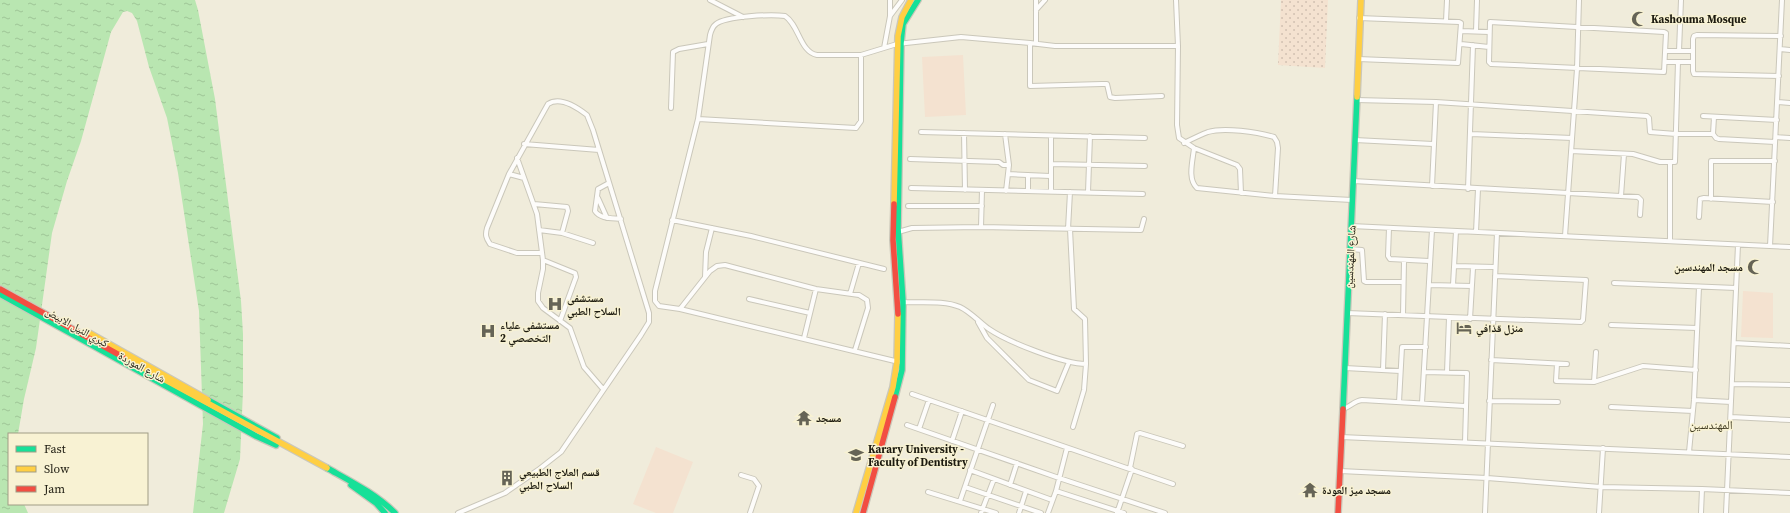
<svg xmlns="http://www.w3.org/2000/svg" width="1790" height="513" font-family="'Source Serif 4','Noto Naskh Arabic',serif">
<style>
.green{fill:url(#green-dots)}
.pitch{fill:#f4e2d0}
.water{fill:url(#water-ripples)}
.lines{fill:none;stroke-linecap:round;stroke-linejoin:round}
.street-casing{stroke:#cac7ba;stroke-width:6}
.fast-casing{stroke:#cac7ba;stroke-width:8}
.slow-casing{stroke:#cac7ba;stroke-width:8}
.jam-casing{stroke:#cac7ba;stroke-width:8}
.street{stroke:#fdfcfa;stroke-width:4}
.fast{stroke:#16e098;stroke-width:5.5}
.slow{stroke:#ffcf43;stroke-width:5.5}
.jam{stroke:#f24e42;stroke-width:5.5}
.labels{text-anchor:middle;stroke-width:3;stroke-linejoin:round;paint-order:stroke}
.poi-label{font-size:11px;font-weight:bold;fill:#1c1a0f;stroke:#f8f2d3;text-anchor:start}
.street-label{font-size:11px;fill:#1c1a0f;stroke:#f8f2d3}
.neighbourhood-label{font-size:12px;fill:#433e24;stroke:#f8f2d3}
</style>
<defs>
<pattern id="green-dots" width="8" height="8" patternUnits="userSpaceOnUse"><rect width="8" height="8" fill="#f4e2d0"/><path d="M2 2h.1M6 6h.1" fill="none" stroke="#d1c1b1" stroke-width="1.8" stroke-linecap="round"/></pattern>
<pattern id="water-ripples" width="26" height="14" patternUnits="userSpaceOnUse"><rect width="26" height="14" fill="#b9e6b1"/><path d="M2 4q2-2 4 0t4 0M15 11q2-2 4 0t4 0" fill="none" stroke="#9ec597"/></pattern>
</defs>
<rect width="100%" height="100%" fill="#f0ecdb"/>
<path class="green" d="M1281,0h47l-3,68 -47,-3z"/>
<path class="pitch" d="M963,55l3,60 -41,2 -3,-60z
M1743,291l30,2v45l-32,-1z
M656,447l37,15 -20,51h-17l-23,-9z"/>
<path class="water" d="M0,0h195l3,10 17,89 26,202 2,33v57l-3,68 -16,54h-31l10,-89 -4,-113 -21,-138 -11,-55 -18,-51 -12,-46 -5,-8 -5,-2 -4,1 -12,20 -30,109 -14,40 -15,52 -16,115 -12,51 -6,35h-9v70h15l4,9h-28z"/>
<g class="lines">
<g class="street-casing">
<path id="street" d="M710,0l33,17
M1176,0l2,46
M1036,10l9,-10
M890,16v-16
M1446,21l1,-21
M1490,22l174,10 2,1 -2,39 -173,-8 -2,-2z
M1461,31l28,1
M1476,31l1,-31
M1030,43v43l72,-2h5l3,13 5,1 47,-2
M1036,44v-44
M1461,44l28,3
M884,48l6,-32 12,-16
M1780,49l10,1
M1666,51h27
M1679,51l2,-51
M861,55h-44c-17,-3 -18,-30 -32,-39 -13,-2 -59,0 -69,8 -4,3 -5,7 -6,11l-12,84 -43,172v10l4,5 21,3 219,53
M1358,59l100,4 3,-40 -2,-1 -100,-4
M1665,62h27
M1779,76l-85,-2 -1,-3v-32l1,-3 3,-1 84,1
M1356,100l80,2 211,14 2,2 1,14 26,2h37l1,-17
M1777,102l13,1
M671,108l2,-56 6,-3 29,-5
M1703,116l74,4
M698,119l158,9 5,-7v-66l36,-11 64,-7 69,6 25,3h123l-1,79 2,13 15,10 43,17 3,4 1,24
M921,132l224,6
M964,133l1,57
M1005,134l4,31 -3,26
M1471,134l101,4
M1713,134l3,4 3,1 56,3
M1776,137l14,1
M1355,140l78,4
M1184,143c8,-4 16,-8 24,-11 16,-5 49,0 66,5l3,5 1,6 -3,48
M524,144l75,6
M1194,148c-1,12 -7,31 3,40l78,8 77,4
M1571,151l62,3 27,8h15l3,-100
M517,158l20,56 6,46v9l-5,24v8l5,7 27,20 14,39 19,22
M910,159l89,3 4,3h6
M1051,164l94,2
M509,174l-22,54c-2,7 -1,10 3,16l27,9h25
M1008,174l42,2
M1353,181l285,16 3,3 -1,15
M609,183l-11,6 -3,22c5,8 17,7 26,8
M1432,186l4,-84
M911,188l232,6
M1468,189l5,-144
M1028,190v-15
M1051,191v-55
M1088,192l2,-56
M1621,196l3,-42
M598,198l9,20
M1711,199v-38h64
M534,204l33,3 1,4 -6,22 31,10
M908,206h74
M1699,217l1,-18 4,-1 69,4
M672,220l79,16 133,33
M1351,226l439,21
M981,227l1,-37
M1389,228l-1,28 2,3 39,2
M1068,229l2,-37
M1070,229l4,80 11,10 1,45 -2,26 -11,37
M539,230l23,3
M898,232l14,-4 69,-1 160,3 3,-11
M1476,232l2,-43
M1565,236l12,-167 2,-69
M1670,241v-78
M1770,246l12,-246
M1350,249l12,1 2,31 2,1h37
M543,260l32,13 1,4 -16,44
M1455,266l40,1
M705,277l1,-25 6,-24
M1614,283l122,5
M1429,285l43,1
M1453,285l3,-54
M850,294l9,-31
M749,299l61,14
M903,302c18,1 41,-2 57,5 11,5 20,16 29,22 19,13 75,35 97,35
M680,309l30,-38 7,-5 8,-1 91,24 43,6 8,5 1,8 -13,42
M1347,313l234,9 2,-2 3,-40 -91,-4
M1403,315l1,-54
M1470,319l3,-51
M978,322l9,16 42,42 28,11 12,-29
M1611,325l86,3
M804,338l12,-49
M1734,343l56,3
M1491,360l76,4
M1557,364l-1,17 38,1 2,-30
M1345,368l55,3
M1383,370l2,-56
M1424,372l43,1 -2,69
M1447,372l2,-54
M1594,382l49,-16 53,4
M1732,384l58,1
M912,394l261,90
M1694,400l37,2
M1489,401l69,1
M1399,402l3,-55h24
M1422,403l10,-173
M1611,407l82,4
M1343,409c7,-2 11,-8 19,-9l103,6
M1731,417l59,3
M907,425l152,53 106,35
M919,429l10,-29
M1341,437l449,20
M952,441l10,-30
M1689,452l5,-52 5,-113
M1130,468l7,-34 3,-1 43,13
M970,470l82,30
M1340,471l147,7 114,9 101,2 88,4
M741,475l13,4 5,7 -9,27
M1010,485l7,-22
M965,487l76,26
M1056,491l68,22
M928,492l68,21
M960,501l33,-96
M458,513l47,-20 33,-23 23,-18 80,-117 8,-13v-9l-56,-183 -6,-15c-9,-7 -27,-19 -39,-11l-39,70 15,4
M981,513l13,-34
M1019,513l7,-22
M1048,513l8,-22 11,-43
M1117,513l15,-44
M1485,513l12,-280
M1599,513l4,-65
M1701,513l1,-24
M1726,513l12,-268"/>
</g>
<g class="fast-casing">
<path id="fast" d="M0,294l256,142 20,9
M895,397l7,-27 1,-68 -5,-74 3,-185 2,-19 15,-24
M208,400l69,38
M1343,409l14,-312
M327,468c23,13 49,26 68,45
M351,485l25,18 9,10"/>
</g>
<g class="slow-casing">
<path id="slow" d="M1357,97l4,-97
M894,204l4,-168 4,-19 9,-17
M89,333l119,67
M123,357l204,111
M856,513l37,-126 4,-25 1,-48"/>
</g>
<g class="jam-casing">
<path id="jam" d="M894,204l-1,36 5,74
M0,289l123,68
M863,513l32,-116
M1338,513l5,-104"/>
</g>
<use href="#street" class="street"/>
<use href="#fast" class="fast"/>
<use href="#slow" class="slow"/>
<use href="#jam" class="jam"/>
</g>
<defs>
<g id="mosque-bare" transform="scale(1.2)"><path d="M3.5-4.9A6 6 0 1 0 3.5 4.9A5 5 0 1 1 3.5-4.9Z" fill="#666456" stroke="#f8f2d3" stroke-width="2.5" paint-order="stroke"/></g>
<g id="hospital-bare" transform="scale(1.2)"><path d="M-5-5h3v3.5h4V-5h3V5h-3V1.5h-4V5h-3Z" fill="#666456" stroke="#f8f2d3" stroke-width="2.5" paint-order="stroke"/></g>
<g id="hotel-bare" transform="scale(1.2)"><path d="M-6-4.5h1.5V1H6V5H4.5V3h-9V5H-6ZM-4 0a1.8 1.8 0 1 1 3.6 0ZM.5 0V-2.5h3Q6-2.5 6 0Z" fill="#666456" stroke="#f8f2d3" stroke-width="2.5" paint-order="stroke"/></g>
<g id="temple-bare" transform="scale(1.2)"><path d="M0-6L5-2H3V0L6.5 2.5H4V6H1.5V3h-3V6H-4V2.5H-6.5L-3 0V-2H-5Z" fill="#666456" stroke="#f8f2d3" stroke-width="2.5" paint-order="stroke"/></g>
<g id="university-bare" transform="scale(1.2)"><path d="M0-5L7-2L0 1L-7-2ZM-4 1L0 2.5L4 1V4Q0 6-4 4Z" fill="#666456" stroke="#f8f2d3" stroke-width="2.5" paint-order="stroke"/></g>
<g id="building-bare" transform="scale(1.2)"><path d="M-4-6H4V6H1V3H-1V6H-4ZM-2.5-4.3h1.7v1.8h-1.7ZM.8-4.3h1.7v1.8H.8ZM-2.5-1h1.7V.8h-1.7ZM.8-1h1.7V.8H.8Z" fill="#666456" stroke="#f8f2d3" stroke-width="2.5" paint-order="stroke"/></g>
</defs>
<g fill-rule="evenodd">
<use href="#mosque-bare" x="1639" y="19"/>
<use href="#mosque-bare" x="1755" y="267"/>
<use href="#hospital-bare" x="555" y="304"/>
<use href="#hotel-bare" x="1464" y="328"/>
<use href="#hospital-bare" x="488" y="331"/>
<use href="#temple-bare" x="804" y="418"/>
<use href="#university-bare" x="856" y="455"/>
<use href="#building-bare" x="507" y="478"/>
<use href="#temple-bare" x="1310" y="490"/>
</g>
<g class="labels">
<g class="poi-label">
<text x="1651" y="23">Kashouma Mosque</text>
<text x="1743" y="271" text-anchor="end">مسجد المهندسين</text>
<text x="567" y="302">مستشفى<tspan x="567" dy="13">السلاح الطبي</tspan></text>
<text x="500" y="329">مستشفى علياء<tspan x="500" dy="13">التخصصي 2</tspan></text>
<text x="1476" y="332">منزل قذافي</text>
<text x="816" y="422">مسجد</text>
<text x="868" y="453">Karary University -<tspan x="868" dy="13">Faculty of Dentistry</tspan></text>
<text x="519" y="476">قسم العلاج الطبيعي<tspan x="519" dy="13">السلاح الطبي</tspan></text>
<text x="1322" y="494">مسجد ميز العودة</text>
</g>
<g class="street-label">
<text transform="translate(1350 257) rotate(-87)" y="4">شارع المهندسين</text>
<text transform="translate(77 327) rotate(29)" y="4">كبري النيل الابيض</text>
<text transform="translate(142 367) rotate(29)" y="4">شارع الموردة</text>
</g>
<g class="neighbourhood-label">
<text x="1711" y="429">المهندسين</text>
</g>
</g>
<rect x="8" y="433" width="140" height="72" fill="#f8f2d3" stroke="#a09c85"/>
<rect x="16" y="446" width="20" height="6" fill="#16e098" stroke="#a09c85"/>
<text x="44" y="453" font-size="12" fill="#1c1a0f">Fast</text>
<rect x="16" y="466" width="20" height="6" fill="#ffcf43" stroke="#a09c85"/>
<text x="44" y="473" font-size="12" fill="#1c1a0f">Slow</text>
<rect x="16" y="486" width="20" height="6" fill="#f24e42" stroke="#a09c85"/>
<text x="44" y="493" font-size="12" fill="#1c1a0f">Jam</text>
</svg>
